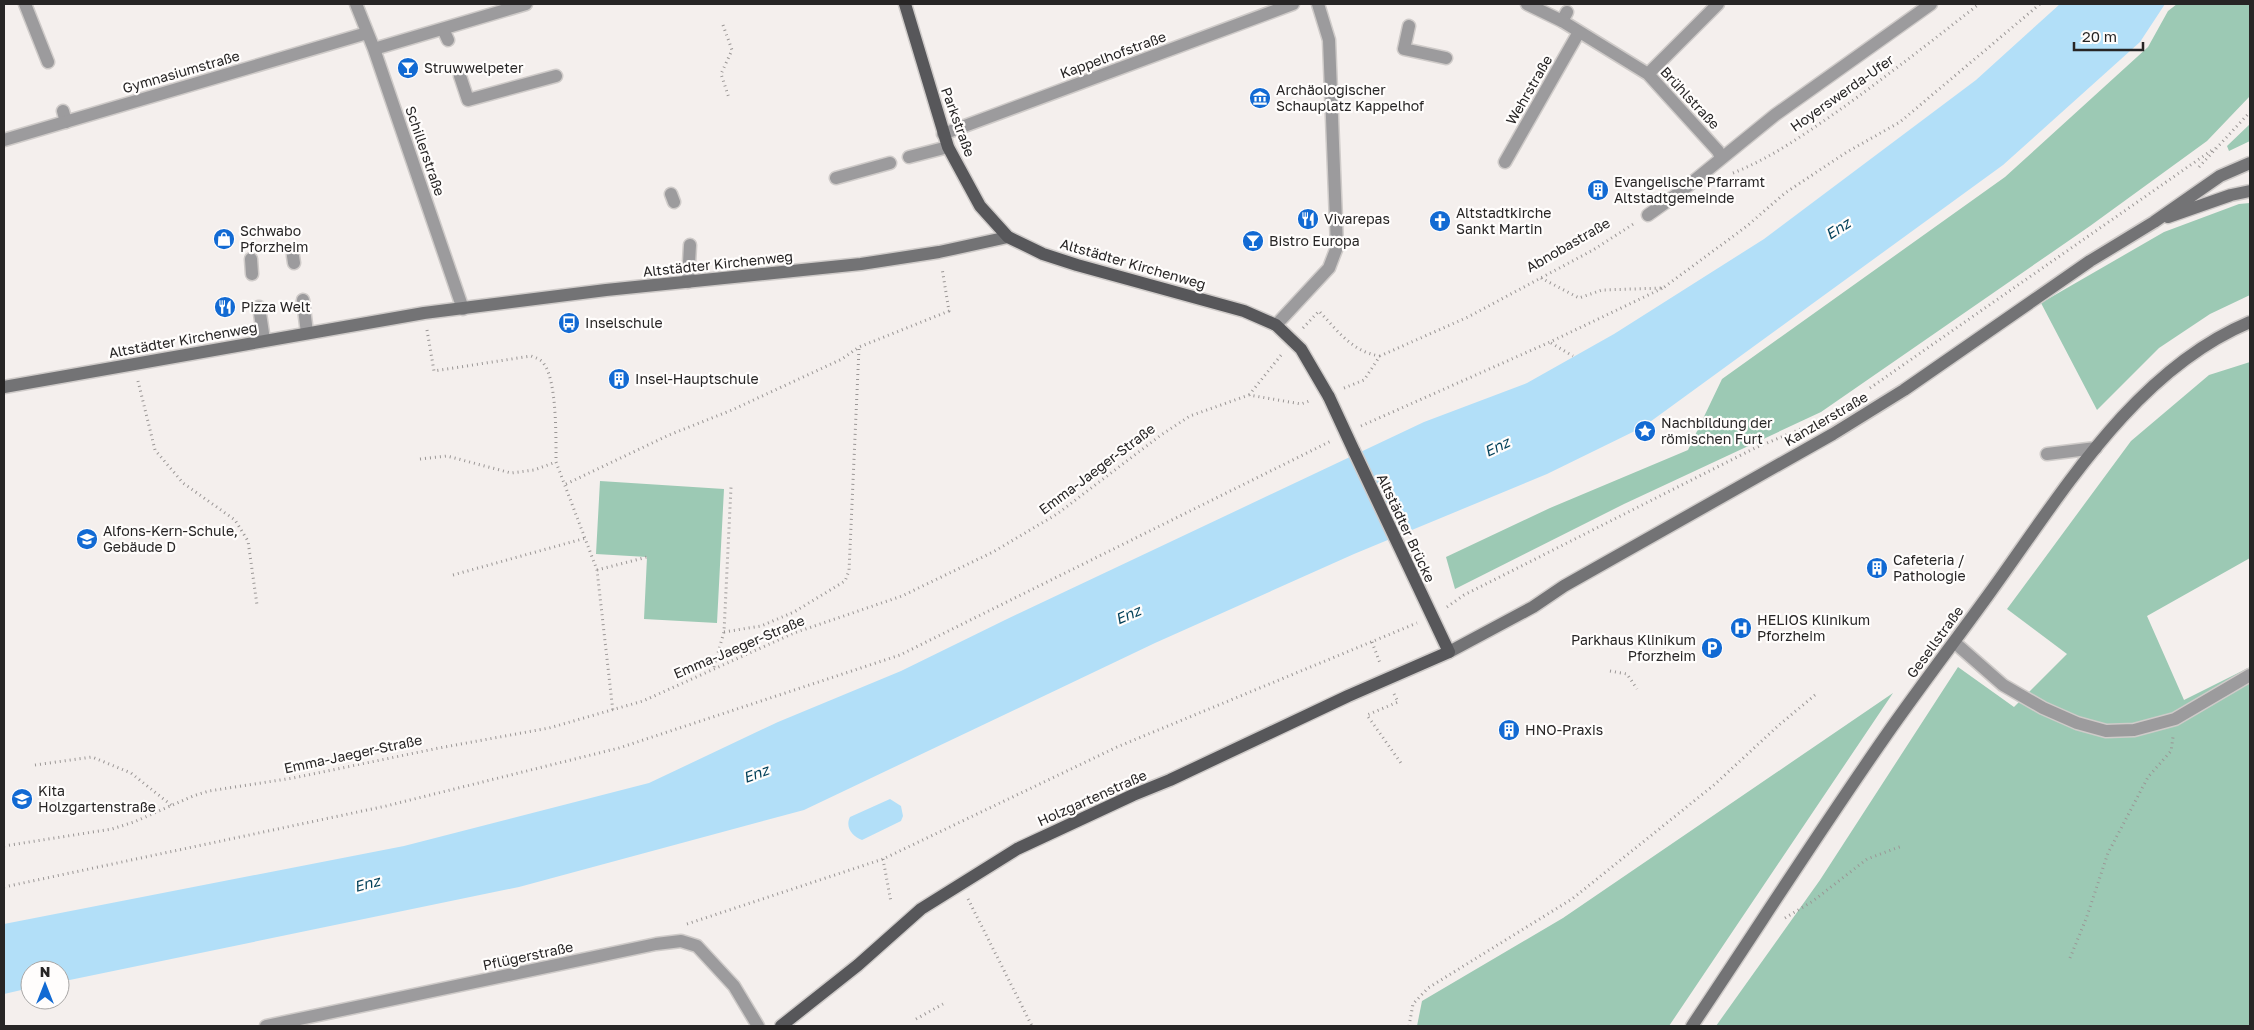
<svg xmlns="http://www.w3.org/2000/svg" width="2254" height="1030" font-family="'Golos Text',sans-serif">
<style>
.green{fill:#9cc9b4}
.water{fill:#b2dff8}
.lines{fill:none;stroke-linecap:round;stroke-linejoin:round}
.lane-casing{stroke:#cfcbc9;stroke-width:15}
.street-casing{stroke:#cfcbc9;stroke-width:15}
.secondary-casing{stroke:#cfcbc9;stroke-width:15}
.primary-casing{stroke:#cfcbc9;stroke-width:15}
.path{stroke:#9a9695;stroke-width:3;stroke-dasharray:1 4;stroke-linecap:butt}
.lane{stroke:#9c9b9d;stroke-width:12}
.street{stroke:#9c9b9d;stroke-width:12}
.secondary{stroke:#737375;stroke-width:12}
.primary{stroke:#57575a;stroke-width:12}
.primary-bridge-casing{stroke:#cfcbc9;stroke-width:15;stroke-linecap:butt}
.primary-bridge{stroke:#57575a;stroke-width:12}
.labels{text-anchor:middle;stroke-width:4.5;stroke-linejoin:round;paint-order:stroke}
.street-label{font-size:14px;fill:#272525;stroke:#fffdfc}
.poi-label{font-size:14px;fill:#272525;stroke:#fffdfc;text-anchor:start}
.water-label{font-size:15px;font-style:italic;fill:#013f58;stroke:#fffdfc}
</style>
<rect width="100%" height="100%" fill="#f4efed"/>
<path class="green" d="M2177,4h73v92l-43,45 -117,85 -269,186 -197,92 -169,85 -9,-32 104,-49 138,-58 34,-71 283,-202 143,-130 20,-36z
M2250,124v17l-21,10 -2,-5z
M2250,203v92l-40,19 -51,34 -62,62 -56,-107 123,-71 75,-28z
M2250,362v196l-103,58 37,84 66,-33v359h-534l104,-146 138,-213 56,40 53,-53 -60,-45 124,-168 78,-66z
M600,481l124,8 -7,134 -73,-4 3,-62 -51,-3z
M1893,693l-224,333h-252l5,-25 141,-83z"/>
<path class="water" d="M2060,4h105l-25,38 -137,123 -360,262 -96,47 -193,80 -199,89 -351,167 -285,77 -459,95v-12h-30v18l-26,6v-70l400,-78 245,-63 129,-61 123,-51 104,-51 419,-198 103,-39 87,-49 150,-95 212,-159z
M890,799l11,7 2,10 -2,5 -39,19c-10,-4 -17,-13 -12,-23z"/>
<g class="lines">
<g class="lane-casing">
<path id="lane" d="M25,4l23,58
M1562,21l5,-9
M1409,26l-5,23 42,9
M443,29l5,11
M460,76l8,24 88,-24
M63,111l3,11
M909,157l39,-10
M836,178l54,-15
M671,194l3,8
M293,256l1,7
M251,259l1,15
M688,282l2,-37
M303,300l4,33
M259,307l5,33
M2047,454l49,-6"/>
</g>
<g class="street-casing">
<path id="street" d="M356,4l18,45 89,260
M1527,4l35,17 86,53 70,77 3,7
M374,49l152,-45
M1648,74l70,-70
M943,134l350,-130
M4,140l363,-107
M1505,162l74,-130
M1648,215l31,-22 96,-78 156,-111
M1276,325l53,-57 8,-21 -8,-207 -11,-36
M1954,642l49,43 40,23 34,15 29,8 28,-1 41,-11 75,-44
M266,1026l390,-82 25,-3 16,5 37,40 24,40"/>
</g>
<g class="secondary-casing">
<path id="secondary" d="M2168,217l63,-22 19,-4
M4,387l420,-74 182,-23 255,-26 78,-12 69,-15
M1449,652l84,-45 31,-21 269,-152 71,-44 186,-129 64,-39 66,-46 30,-13
M1692,1026c65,-97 128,-196 195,-292 33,-47 68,-93 102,-140 72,-99 144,-223 261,-272"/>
</g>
<g class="primary-casing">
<path id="primary" d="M905,4l43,143 32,59 28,31 35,17 34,11 167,46 32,14 25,24 28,48
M781,1026l77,-61 63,-56 96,-60 116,-54 37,-15 178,-84 101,-44 -95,-201"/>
</g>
<path class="path" d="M723,25l9,25 -11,24 8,24
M2199,167l51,-55
M1733,173c41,-16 79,-44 115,-69 45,-33 88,-66 131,-100
M1541,278l38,20 23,-8 61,-2 84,-62 38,-33 62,-41 53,-30 140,-118
M1303,328l16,-17c18,19 33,41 61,45
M427,330l7,41 97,-15c5,2 10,3 13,8 13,17 12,76 12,98
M1551,343l22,13
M138,381l17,69 28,33 52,37 13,21 9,64
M1344,388l20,-8 16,-24 88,-39 125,-67 42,-27
M1870,388l345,-240
M1249,395l33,-41
M1361,426l189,-84 113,-54
M420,459l27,-3 64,17 23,-3 22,-8 41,108 16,142
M566,484l103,-49 63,-25 110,-51 17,-12 90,-36 -7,-43
M597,570l50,-13
M453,575l133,-37
M1447,607l17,-12 291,-147 48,-20
M724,632l37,-6 33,-14 51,-31 4,-10 10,-223
M1372,642l8,21
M714,667l10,-35 7,-145
M1610,671l17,3 10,15
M1394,694l4,8 -31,13 36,51
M35,765l57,-8 39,16 40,32
M4,846l108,-17 22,-7 59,-26 16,-5 84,-13 146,-30 110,-20 94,-27 151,-68 108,-37 91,-44 64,-38 104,-79 29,-19 59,-21 52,9 11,-4
M883,859l8,43
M4,887l382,-81 233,-58 281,-93 431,-214
M968,899l64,127
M1785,918l28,-17 54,-42 35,-13
M687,924l196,-65 234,-112 300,-124
M2070,958l16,-39 22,-66 40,-76 23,-26 2,-14
M916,1019l27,-15
M1409,1026l4,-22 15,-16 144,-89 142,-114 65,-60 36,-30"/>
<use href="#lane" class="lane"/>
<use href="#street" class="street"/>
<use href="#secondary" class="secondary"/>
<use href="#primary" class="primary"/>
<g class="primary-bridge-casing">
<path id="primary-bridge" d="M1329,397l25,54"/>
</g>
<use href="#primary-bridge" class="primary-bridge"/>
</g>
<defs>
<g id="bar-disc" transform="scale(1.125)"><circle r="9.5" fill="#126ad3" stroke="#fffdfc"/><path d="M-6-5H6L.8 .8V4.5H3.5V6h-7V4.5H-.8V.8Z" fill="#fff"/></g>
<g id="museum-disc" transform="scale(1.125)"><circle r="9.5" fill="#126ad3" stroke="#fffdfc"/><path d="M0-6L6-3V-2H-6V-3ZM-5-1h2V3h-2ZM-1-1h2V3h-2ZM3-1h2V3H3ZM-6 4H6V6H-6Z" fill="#fff"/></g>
<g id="building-disc" transform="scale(1.125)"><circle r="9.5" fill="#126ad3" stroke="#fffdfc"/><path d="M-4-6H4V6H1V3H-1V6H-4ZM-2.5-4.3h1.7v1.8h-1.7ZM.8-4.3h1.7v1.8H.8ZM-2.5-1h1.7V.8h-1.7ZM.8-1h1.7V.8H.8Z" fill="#fff"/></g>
<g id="restaurant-disc" transform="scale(1.125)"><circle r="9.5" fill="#126ad3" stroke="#fffdfc"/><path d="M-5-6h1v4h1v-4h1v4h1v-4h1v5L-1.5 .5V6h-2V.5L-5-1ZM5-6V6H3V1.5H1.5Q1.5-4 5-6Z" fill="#fff"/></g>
<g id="church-disc" transform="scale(1.125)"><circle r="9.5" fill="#126ad3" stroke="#fffdfc"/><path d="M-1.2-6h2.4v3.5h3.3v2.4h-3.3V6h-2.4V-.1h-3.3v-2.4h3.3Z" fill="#fff"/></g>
<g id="shop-disc" transform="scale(1.125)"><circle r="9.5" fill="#126ad3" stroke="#fffdfc"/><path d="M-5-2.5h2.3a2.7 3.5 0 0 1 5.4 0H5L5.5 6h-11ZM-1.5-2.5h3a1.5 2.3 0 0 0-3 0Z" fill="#fff"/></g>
<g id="bus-disc" transform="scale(1.125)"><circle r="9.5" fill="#126ad3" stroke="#fffdfc"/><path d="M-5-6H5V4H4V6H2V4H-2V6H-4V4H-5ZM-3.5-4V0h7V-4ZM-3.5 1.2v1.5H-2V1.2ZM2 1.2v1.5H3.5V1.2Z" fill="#fff"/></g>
<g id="sight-disc" transform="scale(1.125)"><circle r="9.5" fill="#126ad3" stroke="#fffdfc"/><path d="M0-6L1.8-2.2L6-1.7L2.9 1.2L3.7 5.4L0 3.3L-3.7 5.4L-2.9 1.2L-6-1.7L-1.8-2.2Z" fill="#fff"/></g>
<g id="school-disc" transform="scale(1.125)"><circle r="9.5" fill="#126ad3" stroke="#fffdfc"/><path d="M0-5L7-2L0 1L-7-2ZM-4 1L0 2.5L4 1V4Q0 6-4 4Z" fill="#fff"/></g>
<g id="hospital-disc" transform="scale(1.125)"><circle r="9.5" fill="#126ad3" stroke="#fffdfc"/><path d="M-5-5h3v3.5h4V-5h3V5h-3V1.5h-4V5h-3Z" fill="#fff"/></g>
<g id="parking-disc" transform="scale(1.125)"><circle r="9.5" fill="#126ad3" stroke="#fffdfc"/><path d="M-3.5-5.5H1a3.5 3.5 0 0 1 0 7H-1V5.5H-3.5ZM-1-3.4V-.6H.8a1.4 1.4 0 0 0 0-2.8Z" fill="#fff"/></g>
</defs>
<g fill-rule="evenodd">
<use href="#bar-disc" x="408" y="68"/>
<use href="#museum-disc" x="1260" y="98"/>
<use href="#building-disc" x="1598" y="190"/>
<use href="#restaurant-disc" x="1308" y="219"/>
<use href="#church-disc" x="1440" y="221"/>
<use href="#shop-disc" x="224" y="239"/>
<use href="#bar-disc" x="1253" y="241"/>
<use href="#restaurant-disc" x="225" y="307"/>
<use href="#bus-disc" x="569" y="323"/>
<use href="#building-disc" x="619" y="379"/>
<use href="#sight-disc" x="1645" y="431"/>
<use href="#school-disc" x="87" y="539"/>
<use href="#building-disc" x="1877" y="568"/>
<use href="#hospital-disc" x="1741" y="628"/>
<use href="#parking-disc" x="1712" y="648"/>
<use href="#building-disc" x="1509" y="730"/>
<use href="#school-disc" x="22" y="799"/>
</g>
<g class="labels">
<g class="street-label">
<text transform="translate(1113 55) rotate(-20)" y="5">Kappelhofstraße</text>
<text transform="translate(181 72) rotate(-16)" y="5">Gymnasiumstraße</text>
<text transform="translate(1529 90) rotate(-60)" y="5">Wehrstraße</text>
<text transform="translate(1842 93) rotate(-35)" y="5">Hoyerswerda-Ufer</text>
<text transform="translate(1690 98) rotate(47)" y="5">Brühlstraße</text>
<text transform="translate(958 122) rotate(70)" y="5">Parkstraße</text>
<text transform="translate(425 151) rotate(71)" y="5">Schillerstraße</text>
<text transform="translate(1568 245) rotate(-30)" y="5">Abnobastraße</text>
<text transform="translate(718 264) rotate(-6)" y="5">Altstädter Kirchenweg</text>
<text transform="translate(1133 264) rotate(16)" y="5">Altstädter Kirchenweg</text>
<text transform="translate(183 340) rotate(-10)" y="5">Altstädter Kirchenweg</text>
<text transform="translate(1826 419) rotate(-30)" y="5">Kanzlerstraße</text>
<text transform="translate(1097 469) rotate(-37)" y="5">Emma-Jaeger-Straße</text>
<text transform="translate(1406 528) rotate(65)" y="5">Altstädter Brücke</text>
<text transform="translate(1935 642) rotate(-54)" y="5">Gesellstraße</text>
<text transform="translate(739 647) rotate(-23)" y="5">Emma-Jaeger-Straße</text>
<text transform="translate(353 754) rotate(-12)" y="5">Emma-Jaeger-Straße</text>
<text transform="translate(1092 798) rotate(-24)" y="5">Holzgartenstraße</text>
<text transform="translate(528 956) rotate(-12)" y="5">Pflügerstraße</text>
</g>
<g class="poi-label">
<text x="424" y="73">Struwwelpeter</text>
<text x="1276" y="95">Archäologischer<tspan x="1276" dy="16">Schauplatz Kappelhof</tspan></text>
<text x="1614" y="187">Evangelische Pfarramt<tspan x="1614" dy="16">Altstadtgemeinde</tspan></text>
<text x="1456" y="218">Altstadtkirche<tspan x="1456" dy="16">Sankt Martin</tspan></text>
<text x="1324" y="224">Vivarepas</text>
<text x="240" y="236">Schwabo<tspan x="240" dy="16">Pforzheim</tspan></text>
<text x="1269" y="246">Bistro Europa</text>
<text x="241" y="312">Pizza Welt</text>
<text x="585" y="328">Inselschule</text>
<text x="635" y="384">Insel-Hauptschule</text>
<text x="1661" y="428">Nachbildung der<tspan x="1661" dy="16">römischen Furt</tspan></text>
<text x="103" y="536">Alfons-Kern-Schule,<tspan x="103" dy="16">Gebäude D</tspan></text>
<text x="1893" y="565">Cafeteria /<tspan x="1893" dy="16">Pathologie</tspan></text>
<text x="1757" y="625">HELIOS Klinikum<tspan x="1757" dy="16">Pforzheim</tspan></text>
<text x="1696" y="645" text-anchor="end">Parkhaus Klinikum<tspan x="1696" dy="16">Pforzheim</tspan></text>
<text x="1525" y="735">HNO-Praxis</text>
<text x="38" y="796">Kita<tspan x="38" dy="16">Holzgartenstraße</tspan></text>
</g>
<g class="water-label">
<text transform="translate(1838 229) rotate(-33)" y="5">Enz</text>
<text transform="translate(1497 447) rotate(-26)" y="5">Enz</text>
<text transform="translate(1128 615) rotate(-24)" y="5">Enz</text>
<text transform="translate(756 774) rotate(-20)" y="5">Enz</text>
<text transform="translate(367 884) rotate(-15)" y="5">Enz</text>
</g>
</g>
<rect width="2254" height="1030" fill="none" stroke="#272525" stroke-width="10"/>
<g transform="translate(45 985)"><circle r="24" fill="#fffdfc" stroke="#a9a7a6"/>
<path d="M0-4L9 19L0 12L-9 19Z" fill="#126ad3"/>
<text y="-8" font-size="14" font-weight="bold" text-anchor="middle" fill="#272525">N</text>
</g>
<path d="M2074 42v8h69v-8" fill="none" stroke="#272525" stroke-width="2.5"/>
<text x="2082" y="42" font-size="15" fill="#272525" stroke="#fffdfc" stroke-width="4" paint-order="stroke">20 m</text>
</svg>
